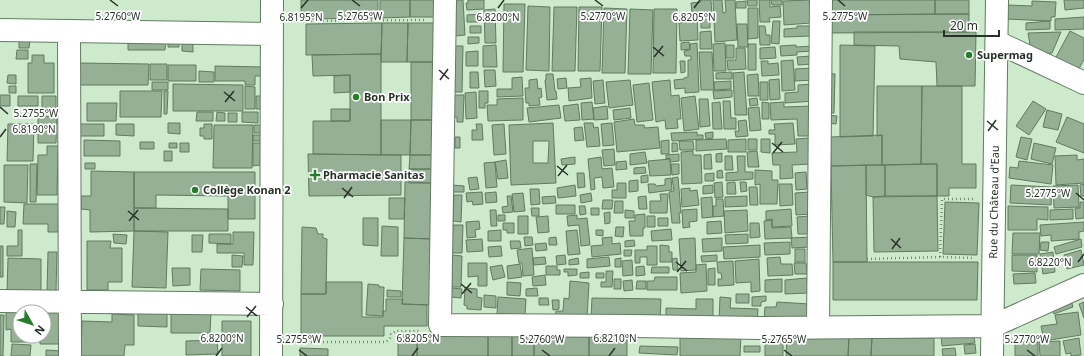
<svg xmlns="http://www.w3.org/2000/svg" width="1084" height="356" font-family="'Noto Sans',sans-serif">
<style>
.building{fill:#95b094;stroke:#617a60;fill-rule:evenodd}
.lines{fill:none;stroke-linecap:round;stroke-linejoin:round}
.minor-casing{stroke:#627b61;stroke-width:24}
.path{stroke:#778a76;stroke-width:2.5;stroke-dasharray:1 3;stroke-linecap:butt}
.minor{stroke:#fff;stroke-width:22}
.ticks{fill:none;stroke:#283328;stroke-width:1.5}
.poi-dot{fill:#267d2c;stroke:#fff;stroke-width:1.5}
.labels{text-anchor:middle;stroke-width:3.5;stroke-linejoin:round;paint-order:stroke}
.poi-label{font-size:11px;font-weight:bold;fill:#283328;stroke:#fff;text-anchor:start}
.street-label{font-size:11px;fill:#283328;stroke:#fff}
.ticks-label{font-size:10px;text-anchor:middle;fill:#283328;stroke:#fff;stroke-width:3.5;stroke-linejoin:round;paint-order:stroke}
</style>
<rect width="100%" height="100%" fill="#cdeacc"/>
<path class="building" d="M301,0h77v18l-77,1z
M380,0h30v17l-30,1z
M410,0h27v17h-27z
M454,0h9l2,35 -10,1z
M468,0h16v9l-17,1 -1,-7h2z
M701,0h10l1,15 -10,1v-2l-4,1v-2h-6l-1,-10 10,-1z
M713,0h9l1,13 3,-1 -1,-12h10l2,40 -22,2z
M747,0h10v6h-9z
M759,0h11v7l10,-1 1,11 -12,1 1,4h-10z
M771,0h11v5h-10z
M810,0l1,23 -27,2 -1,-24z
M830,0h105v14l-105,1z
M935,0h34v14h-34z
M1064,0h20v8l-19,2z
M746,1v7h-10v-6z
M1032,1l24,1 -1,15h-4v4l-45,-2 1,-14 25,1z
M504,4h21l-2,68h-20z
M528,6l22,1 -1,64 -23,-1z
M554,7h23l-2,64h-23z
M579,7h23l-2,64h-22z
M604,8l23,1 -2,64h-23z
M748,8h10v30l-10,1z
M495,9l1,34h-11l-1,-33z
M630,9l23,1 -2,64h-23z
M654,9h23l-1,64h-23z
M480,14v8h-13v-7z
M685,14h12l1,26 -18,1 -1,-18 6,-1z
M969,14v18l-139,1v-18z
M710,17v11h-9v-10z
M1084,17v12l-29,1v-11z
M773,21h7l-1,23 -8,-1z
M1050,21v8l-24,1v-7z
M382,23l-1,31 -75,1v-31z
M382,23h26l-1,39h-26z
M408,23h32l-1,39h-32z
M737,24h10l1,23h-10z
M470,26h11v7h-11z
M759,26h6l1,9h4v10h-10z
M797,26h14l1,10 -28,1v-8l13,-1z
M711,31l1,18h-12v-17z
M1070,31l14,7v21l-6,12 -23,-12z
M854,32h122l-1,54h-38l-1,-24 -36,-3 -1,-13 -45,-1z
M1061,32l-9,21 -20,3 -4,-23z
M468,37h11v6l-11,1z
M128,39h38l-1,11h-37z
M19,40h11l-1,8h-10z
M168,40h11v7h-11z
M182,41h11v11l-11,-1z
M689,42l1,7 -9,1v-7z
M697,43l2,49 -14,1v-5l-10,1 -1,-9 10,-1v-1l4,-1v-17h3v-4h-6l-1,-5 6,-1v-6z
M725,43l1,28h-12l-1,-27z
M748,44h8v26h-8z
M496,45l1,22h-14v-21z
M726,45h8v13h-8z
M796,45v2l17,-1v5l-16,1v3l-16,1 -1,-10z
M840,45l35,1 -2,90 -33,1z
M451,46h12l-1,46h-12z
M775,47l1,11 -16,1v-11z
M736,48h9l1,21 -18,1 -1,-10h9z
M17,50h11v9h-12z
M478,51v15h-12v-14z
M699,52h13l2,38h-13z
M381,54v101l-68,-1v-33h37v-46l-37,1 -1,-21z
M32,55h12v8h10v30h-26v-30h4z
M812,56v8l-14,1 -1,-8z
M793,60l2,30 -13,1 -1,-30z
M680,61h5v11l-4,1z
M761,61h7v3l10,-1 1,12 -17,1z
M411,62h25l-1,58h-24z
M78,63l71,1 -1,21h-71z
M150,64h17v16h-17z
M168,65h28v16h-28z
M215,66l48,1v9h-8v9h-10v-4h-30z
M813,68l1,12 -19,1v-12z
M484,70h11l1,16 -11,1z
M199,71l15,1v10h-15z
M470,72h8l1,16h-9z
M732,72v7h-16v-6z
M744,72l3,43h-12l-2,-42z
M824,73l11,1 -1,39h-11z
M546,74h7l2,17h1l1,8 -10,1 -2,-20h1z
M758,74l1,22h-11l-1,-21z
M8,75h8v9l-9,-1z
M350,75v17l-16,1v-17z
M522,77l1,19 -26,1v-8h15v-11z
M566,78l1,10 -9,1 -1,-10z
M591,78l1,20 -23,3 -1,-13 13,-1 -1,-8z
M537,79l1,10 3,-1 1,9 -3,1 1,7 -11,1v-3h-3l-1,-15h4v-8z
M779,79l1,20 -10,1 -1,-20z
M603,80l2,23 -10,1 -2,-23z
M630,80l3,25 -24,3 -3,-26z
M670,80l1,16 8,-1 2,24h-4l1,9 -12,1 -1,-9 -9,2 -4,-40z
M731,81v8l-17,1v-8z
M152,82h16v8h-16z
M760,82h8v18h-8z
M649,83l4,37 -16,2 -4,-37z
M173,84l70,1v26h-70z
M814,84l1,17 -30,2v-10l13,-1v-7z
M9,86h7v7h-7z
M245,86l10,1v22h-10z
M877,86h45l-1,78 -39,1v-30l-5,1z
M922,86h40v78h14v24h-27v8h-12v-32h-16z
M732,90v7l-18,2 -1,-8z
M120,91h42l-1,26h-41z
M164,91h4l-1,23h-3z
M479,91h9v12h-3v5h-6z
M476,92l1,26 -11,1 -1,-26z
M0,95h10v11h-10z
M454,95h10l-1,27h-6v-5h-4z
M18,96h20v10h-20z
M42,96h14v12h-14z
M256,96h11v13h-11z
M695,96l4,33 -15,2 -3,-33z
M523,98v22l-35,1 -1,-16h10v-6z
M757,98l1,7 -8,1 -1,-7z
M699,99h9l2,27 -10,1z
M723,101h7l1,17h5v11h-12z
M1033,101l13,8 -17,26 -13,-9z
M592,102l2,17 -12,1 -1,-17z
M720,102l2,27h-9l-1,-26z
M762,102l7,1v16h-7z
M784,102v5l28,-1 2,30h-16l-1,-17 -26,1 -1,-17z
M87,103h30l-1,18h-29z
M578,104l2,16 -15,1 -2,-15z
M559,105l2,13 -32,4 -2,-14z
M607,106l1,13 -14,1 -1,-12z
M759,107l2,23 -11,1 -2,-23z
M630,108l1,10 -17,2 -1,-10z
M331,109h19v12h-19z
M1047,110l15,4 -4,16 -15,-3z
M197,112h16v9h-17z
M217,112l8,1v8h-9z
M242,112h16v11l-16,-1z
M228,113h9v9h-9z
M826,115l11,1 -1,8 -10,-1z
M38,116l19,1 -1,26h-18z
M1067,117l17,7v29l-28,-11z
M634,119l1,6h9l1,3 13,-1 2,21 -43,4 -3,-30z
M381,120h30l-1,35h-29z
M411,120h24l-1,35h-24z
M746,120l2,16 -12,1 -1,-6h4l-1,-10z
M168,123h12v11l-12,-1z
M553,123l3,60 -45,2 -2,-60zM533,141h16l-1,22h-15z
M584,123h9l1,5 4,-1 2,19 -13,1z
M612,123l2,22 -11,1 -2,-22z
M793,123l2,21 -20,1v-11h-6v-4h6l-1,-6z
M8,124h26l-1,37h-26z
M78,124h26v12h-26z
M116,124h18v12l-18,-1z
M204,124h8v15h-8v-3h-4v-8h4z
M476,124h6l1,16h-11v-10h5z
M504,124l2,30 -12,1 -2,-30z
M214,125h39l-1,43h-39z
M254,125h7v8h-7z
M582,127l2,13 -9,1 -1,-13z
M697,132v3h6v4l-31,2 -1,-8z
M713,132v6l-7,1 -1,-6z
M253,135h8l-1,6h-7z
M882,135v30l-51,1 -1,-29z
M455,137h5v11h-5z
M1021,137l11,2 -5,21 -11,-3z
M809,138l2,26 -19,1 1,13 -13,1v-14h-7l-1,-12 25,-1 -1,-13z
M726,139l1,10 -31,2v-11z
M746,139v13h-18v-12z
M748,139h9v11h-9z
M761,139h9v14l-9,-1z
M84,140l36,1v15h-36z
M669,140v14h-8v-13z
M679,141h14l1,9h-14z
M140,142h14v7h-14z
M169,143h8v5h-8z
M180,143h9v9h-9z
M253,143h8l-1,22 -7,1z
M672,143h5l1,8 -6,1z
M1034,143l22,5 -4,16 -21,-5z
M47,146h14v7l-3,-1 -1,43h-20l1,-40h9z
M614,149l1,16 -11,1 -2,-16z
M164,151h8v10h-8z
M693,151v4h8l1,28 -20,1 -1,-32z
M757,151l2,16h-11l-1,-15z
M645,152l2,11 -17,2v-11z
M722,153v9h-6v-8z
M308,154l93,1v40l-92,1z
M679,154v7l-9,1v-4l-4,1v-4z
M711,154l1,15h-8v-14z
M410,155h24v14h-25z
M1077,155v5l7,-1v24l-28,2 -1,-29z
M725,156h7l1,14h-8z
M737,156h8v16h8v7l-27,2v-8l12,-1z
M575,157v7l-13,1 -1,-6z
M601,157l1,12 10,-1 2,19 -11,1 -1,-11 -8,1 1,11 -4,1 -3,-31z
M670,159l1,16 -21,1 -2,-15z
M506,160l2,18 -10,1 -3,-17z
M626,161l1,8 -11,1v-8z
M1019,161l34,4 -2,19 -42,-6 1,-11 8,1z
M495,162l2,25 -11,1 -2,-25z
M85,163h10v6h-10z
M30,164h7l-1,38h-6z
M671,164h8v10l-7,1z
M937,164v32h-52v-31z
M4,165h24l-1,38 -23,-1z
M866,165l1,97h-34l-2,-96z
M866,165h19v31l-12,1 -7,-2z
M645,167l1,6 -12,1v-6z
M409,169h25v14h-25z
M722,170l1,8h-6v-7z
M755,170l17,1v9h6l-1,24h-17v-20l-5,1z
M91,171l43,1v59l-44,1v-22l-9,-1v-13h10z
M134,172h121v47h-27v-23l-72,-1v13h-22z
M806,172l1,17 -11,1 -1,-17z
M577,173h7l1,14 -7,1z
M714,173v8h-9v-7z
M648,175v7l-7,1v-7z
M477,177l2,12 -9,1 -2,-12z
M678,177l3,36h-2l1,10h-8l-3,-31 5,-1 -2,-13z
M671,178l1,12 -23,3 -1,-9h7l1,2 9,-1v-6z
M638,180v11l-9,1v-11z
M405,182l29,1 -2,56 -28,-1z
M722,182l1,15 -8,1 -1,-15z
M735,182l1,12h-9v-11z
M740,182h6l1,9 -6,1z
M617,183h9v15h-14v-8h5z
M779,184h13l1,21 -13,1z
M1084,184v12h-3l-1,-11z
M452,185l12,1v6h-12z
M575,185l1,11 -18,2 -1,-10z
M713,185v8l-10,1v-8z
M1011,185l41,2 -1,18 -41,-2z
M1078,185l1,22 -25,1 -1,-22z
M749,187h8l1,18h-8z
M690,188v3l7,-1 2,15 -17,2 -1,-18z
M530,189h9l1,15 -9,1z
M482,192l1,12 -10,1 -1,-4 -5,1 -1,-9z
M496,192l1,10 -11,1 -1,-10z
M810,192l1,22 -15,1 -1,-22z
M523,193l2,18 -11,1 -2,-18z
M591,193l1,8 -11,2 -1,-8z
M660,194h8l-1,19h-17v-12h11z
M454,195h8l-1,27 -8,-1z
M507,196h4l2,16 -10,1 -1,-6 6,-1z
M555,196l1,7 -13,1 -1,-7z
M646,196l1,13h-8l-1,-12z
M747,196v10l-22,1v-10z
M937,196l1,55 -64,1 -1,-55z
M712,197l1,20 -11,1 -1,-20z
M389,198h16l-1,21h-15z
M716,199h7l1,17 -11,1v-11h3z
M603,200h10l-1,9h-10z
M615,201h8v12h-9z
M945,202l34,1 -2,52 -34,-1z
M1080,202h4v16l-8,1 -1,-11h5z
M24,204h35l-1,28h-10v-8h-25z
M556,205h19v9h-19z
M579,206h6l1,8 -6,1z
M1008,206l40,1v13l-11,-1v11h-29z
M0,207h5l-1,17h-4z
M134,208l94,1v22h-94z
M531,208h8v8h-7z
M591,208h8v7h-8z
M697,209v12l-8,1 1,5 -7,1 -1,-18z
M791,209l1,17 -20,1v-8l-6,1v-9z
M1073,209v10l-23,1v-10z
M490,210h6l1,16h-6z
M625,210l9,1v7h-9z
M747,210l1,21 -23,2 -1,-22z
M7,211l9,1 -1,15h-8z
M610,212v11l-5,1 -1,-11z
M645,214v14h-2v8h-13l-1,-15h6v-6z
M498,215h7v6h-7z
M577,215v4l10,-1 3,27 -9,1 -2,-21 -11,1 -1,-10z
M518,216h10v18h-10z
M548,216l1,16 -11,1 -2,-16z
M647,216h8v11h-8z
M810,216l1,18h-13l-1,-17z
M363,218h15v28l-15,-1z
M658,218h10v8h-10z
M772,220v8l19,-1 1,11 -27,1 -1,-18z
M479,221l1,8 -5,1 1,7 -9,1 -1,-16z
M721,221l1,12 -15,1v-12z
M1084,222v9l-5,1v7l-28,2v-6l-10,1 -1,-11z
M503,223h11v10h-7v-3h-4z
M750,223h9l1,14 -10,1z
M453,225h10l-1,28h-10z
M382,226l16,1v29h-17z
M302,227l14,1 2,6h5v4l4,1 -1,55h-25z
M616,227h8l-1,10 -8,-1z
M671,229l1,11 -20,1 -1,-10z
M18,230h4v26h-15v-10h11z
M501,230v11h-13v-10z
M577,230l3,24 -12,1 -2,-24z
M596,230h7v6l-7,-1z
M134,231l34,1 -2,56 -34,-1z
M233,232h21l-1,33h-9v-12h-27v-9h16z
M1013,233h27l-1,21h-27z
M113,234l14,1 -1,9 -12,-1z
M209,234h22v10l-22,-1z
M748,234v9l-22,1 -1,-9z
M192,235h11l-1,17h-10z
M524,237h8l1,8 -8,1z
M556,237l1,8h-8v-7z
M612,237v7l8,-1 1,11 -29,3 -1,-11 12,-1 -1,-7z
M810,237l1,10 -19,1 -1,-10z
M404,238l28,1 -1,66 -29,-1z
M695,238l1,32 -15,1 -2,-32z
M722,238v13l-19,1 -1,-13z
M482,239l1,12 -16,1 -1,-12z
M1081,239l1,8 -26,7 -2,-7z
M634,240l1,6 -10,1v-6z
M87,241h24l-1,7h12v34h-14v8h-21z
M510,241h10l1,7 -10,1z
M790,242v12l-25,1 -1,-12z
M1041,242h8l-1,9 -8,-1z
M546,243l1,7 -11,1 -1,-7z
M660,245l9,1v6h3v10h-12z
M760,245v12l-36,2 -1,-12z
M0,246h3v31h-3z
M501,246l1,10 -13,1 -1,-10z
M647,246h10v19h-10v-8h-7v6h-5v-13h12z
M532,248l2,27 -11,1 -1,-13h-3l-2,-13z
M795,249h10v13h-10z
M624,250h8l-1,6h-7z
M1081,250l3,15 -17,4 -3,-14z
M48,252h9l-1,40h-9z
M1053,252l2,20 -12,2 -3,-20z
M232,255l11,1 -1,11h-10z
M452,255l10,1 -1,31h-10z
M565,255l1,9 -9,1 -1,-9z
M717,255v6l-15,1 -1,-6z
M1012,255h25v17l-25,-1z
M545,257l1,7 -12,1 -1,-7z
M609,257l1,9 -23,2v-9z
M780,257l1,7h11l1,11 -25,1 -1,-18z
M8,258l33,1v34h-34z
M578,258l1,6 -10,1v-5z
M621,258v9h-6v-8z
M677,258l1,12h-5l-1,-11z
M759,259l1,32 -9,1v-10l-15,1 -1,-22z
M632,260l1,15 -10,1 -1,-15z
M733,261l1,24 -16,1v-7h4l-1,-6h-3l-1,-11z
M833,262h145l-1,38h-144z
M468,263h19v23h-9v-10l-10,1z
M794,263h12l1,11h-12z
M520,264l2,13 -14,2 -1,-13z
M706,264l1,27 -26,2 -1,-20 16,-1v-7z
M502,265l3,12 -12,3 -3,-13z
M546,266h11v4h3v5h-14z
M644,266l1,9 -9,1v-9z
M652,267h17v6h-18z
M172,268h18v17l-17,1z
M715,268v17h-7v-16z
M201,269l39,1v21l-40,-1z
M564,269h13v6l-9,1v-4h-4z
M606,271h7l-1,16h-11v-5h5z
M589,272v6h-9v-5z
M596,273h8v5h-8z
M1035,273l1,10 -22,1 -1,-10z
M545,275l1,10 -13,1 -1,-9z
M655,277h22v13h-30v-9h7z
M807,278l1,15 -23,1v-14z
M614,279h7v10h-7z
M782,279v13h-17v-12z
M632,280l1,10 -9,1 -1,-10z
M570,281l19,2 -2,35 -32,4 1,-11h7l1,-13 5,1z
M637,281h9v8h-10z
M326,282h36v35h21v-6h3v-12h17l-1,5 25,1v21h-43v10h-83v-42h25z
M507,282l14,1 -1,13 -13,-1z
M368,284l11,1v2h5l-1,29 -17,-1z
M452,288l10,1 -1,9 -10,-1z
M465,288l12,1v8l5,1 -1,12 -14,-1v-3l-3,-1z
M537,288l1,8h-12v-7z
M387,290l14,1v6h-14z
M736,294h13v9h-13z
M1069,294l4,13 -19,7 -3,-11z
M484,295l12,1v12l-12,-1z
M766,296v5l-5,1v4h-9v-9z
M498,297l28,2 -1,16 -28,-1z
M720,297l11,1 -1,10 28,1 -1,15 -38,-2z
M539,298h9l1,7h-10z
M592,298l69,1 -1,21 -69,-1z
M696,299h17v22l-47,-2v-11l30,1z
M552,300h7v9l-6,1z
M777,302l33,2 -1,18 -45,-2 1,-13h11z
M1084,302v16l-5,-14z
M138,309l29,1v17l-29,-1z
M6,312h14v24h15v6h-24v-13l-5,1z
M44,312h16v32h-20v-8h4z
M1078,312l3,23 -37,6 -3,-15 16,-2 -2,-9z
M171,313h40l-1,20h-39z
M112,314l22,1v30h-9l-1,11h-43l1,-35 30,1z
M0,315h4l-1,41h-3z
M222,321h29v35h-29z
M783,332v24h-18v-23z
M973,332l2,11 -33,3 -1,-11z
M680,334l61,1 -1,21h-60z
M398,335h19v21h-19z
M417,335l71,1v20h-71z
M589,335h38v21h-38z
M589,335v21h-55v-20z
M787,335l62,2 -1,19h-62z
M488,336h24v20h-24z
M512,336h22v20h-22z
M849,337h23l-1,19h-23z
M872,337l62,1v18h-63z
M1079,338l2,17 -10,1v-3l-5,1 -3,-13z
M217,340l1,14 -32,1v-14z
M1060,341v15h-20l-1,-14z
M1015,342h23v14h-23z
M12,344l19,1 -1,11h-19z
M975,344l1,9 -11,1 -1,-9z
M640,346l38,1 -1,8 -38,-2z
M744,346h16v6h-16z
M300,348l28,1v7h-28z
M955,348l1,8h-13l-1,-7z
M46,350l16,1v5h-16z"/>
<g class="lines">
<g class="minor-casing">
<path id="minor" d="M445,0l-5,325 194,1 127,2 232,-2 91,-41
M0,30l272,4
M69,32l1,324
M997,42l87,41
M0,301l272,3
M818,327l3,-327
M271,356l1,-356
M992,356l5,-356"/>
</g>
<path class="path" d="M291,21l135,-1
M940,257l2,-58h32
M867,259l73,-2 33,1
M291,342h95l4,-4 1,-4 5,-3h25"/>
<use href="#minor" class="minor"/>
</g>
<path class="ticks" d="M110,0l8,6M352,0l8,6M595,0l8,6M838,0l7,6M301,8l7,-8M498,8l6,-8M694,8l6,-8M653,47l11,9M654,57l9,-11M439,70l10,9M440,80l8,-11M224,92l11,9M225,102l9,-11M0,107l8,7M987,121l11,9M988,131l8,-11M0,137l6,-8M772,143l11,9M773,153l9,-11M557,166l11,9M558,176l9,-11M342,188l11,9M1076,193l8,7M344,198l8,-11M128,211l11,9M129,221l9,-11M891,239l10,9M892,249l8,-11M676,262l11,9M1078,262l6,-8M677,272l9,-11M461,284l11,9M462,294l9,-11M246,307l11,9M247,317l9,-11M299,350l8,6M542,350l8,6M784,350l8,6M1027,350l8,6M216,356l6,-8M412,356l6,-8M609,356l6,-8"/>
<g class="poi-dot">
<circle cx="969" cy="55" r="4"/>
<circle cx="356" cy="97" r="4"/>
<path d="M313 169h4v4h4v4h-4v4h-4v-4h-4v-4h4z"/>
<circle cx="195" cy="190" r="4"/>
</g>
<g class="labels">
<g class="poi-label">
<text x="977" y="59">Supermag</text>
<text x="364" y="101">Bon Prix</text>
<text x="323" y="179">Pharmacie Sanitas</text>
<text x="203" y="194">Collège Konan 2</text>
</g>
<g class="street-label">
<text transform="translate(994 202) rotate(-89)" y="4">Rue du Château d'Eau</text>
</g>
</g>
<g class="ticks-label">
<text x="118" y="20">5.2760°W</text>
<text x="360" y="20">5.2765°W</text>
<text x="603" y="20">5.2770°W</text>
<text x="845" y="20">5.2775°W</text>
<text x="301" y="21">6.8195°N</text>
<text x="498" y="21">6.8200°N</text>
<text x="694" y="21">6.8205°N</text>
<text x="36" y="117">5.2755°W</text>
<text x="34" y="133">6.8190°N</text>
<text x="1048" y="197">5.2775°W</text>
<text x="1050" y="266">6.8220°N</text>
<text x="222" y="342">6.8200°N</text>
<text x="418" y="342">6.8205°N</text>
<text x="615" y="342">6.8210°N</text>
<text x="299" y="343">5.2755°W</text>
<text x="542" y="343">5.2760°W</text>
<text x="784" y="343">5.2765°W</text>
<text x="1027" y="343">5.2770°W</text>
</g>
<g transform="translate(32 324) rotate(129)"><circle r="19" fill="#ffffff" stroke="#a9ada9"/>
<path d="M0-3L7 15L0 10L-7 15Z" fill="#267d2c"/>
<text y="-6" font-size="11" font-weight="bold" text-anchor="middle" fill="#283328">N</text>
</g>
<path d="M944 30v6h55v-6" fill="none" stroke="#283328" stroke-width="2"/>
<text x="950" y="30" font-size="12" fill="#283328" stroke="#ffffff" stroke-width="3" paint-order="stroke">20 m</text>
</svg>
